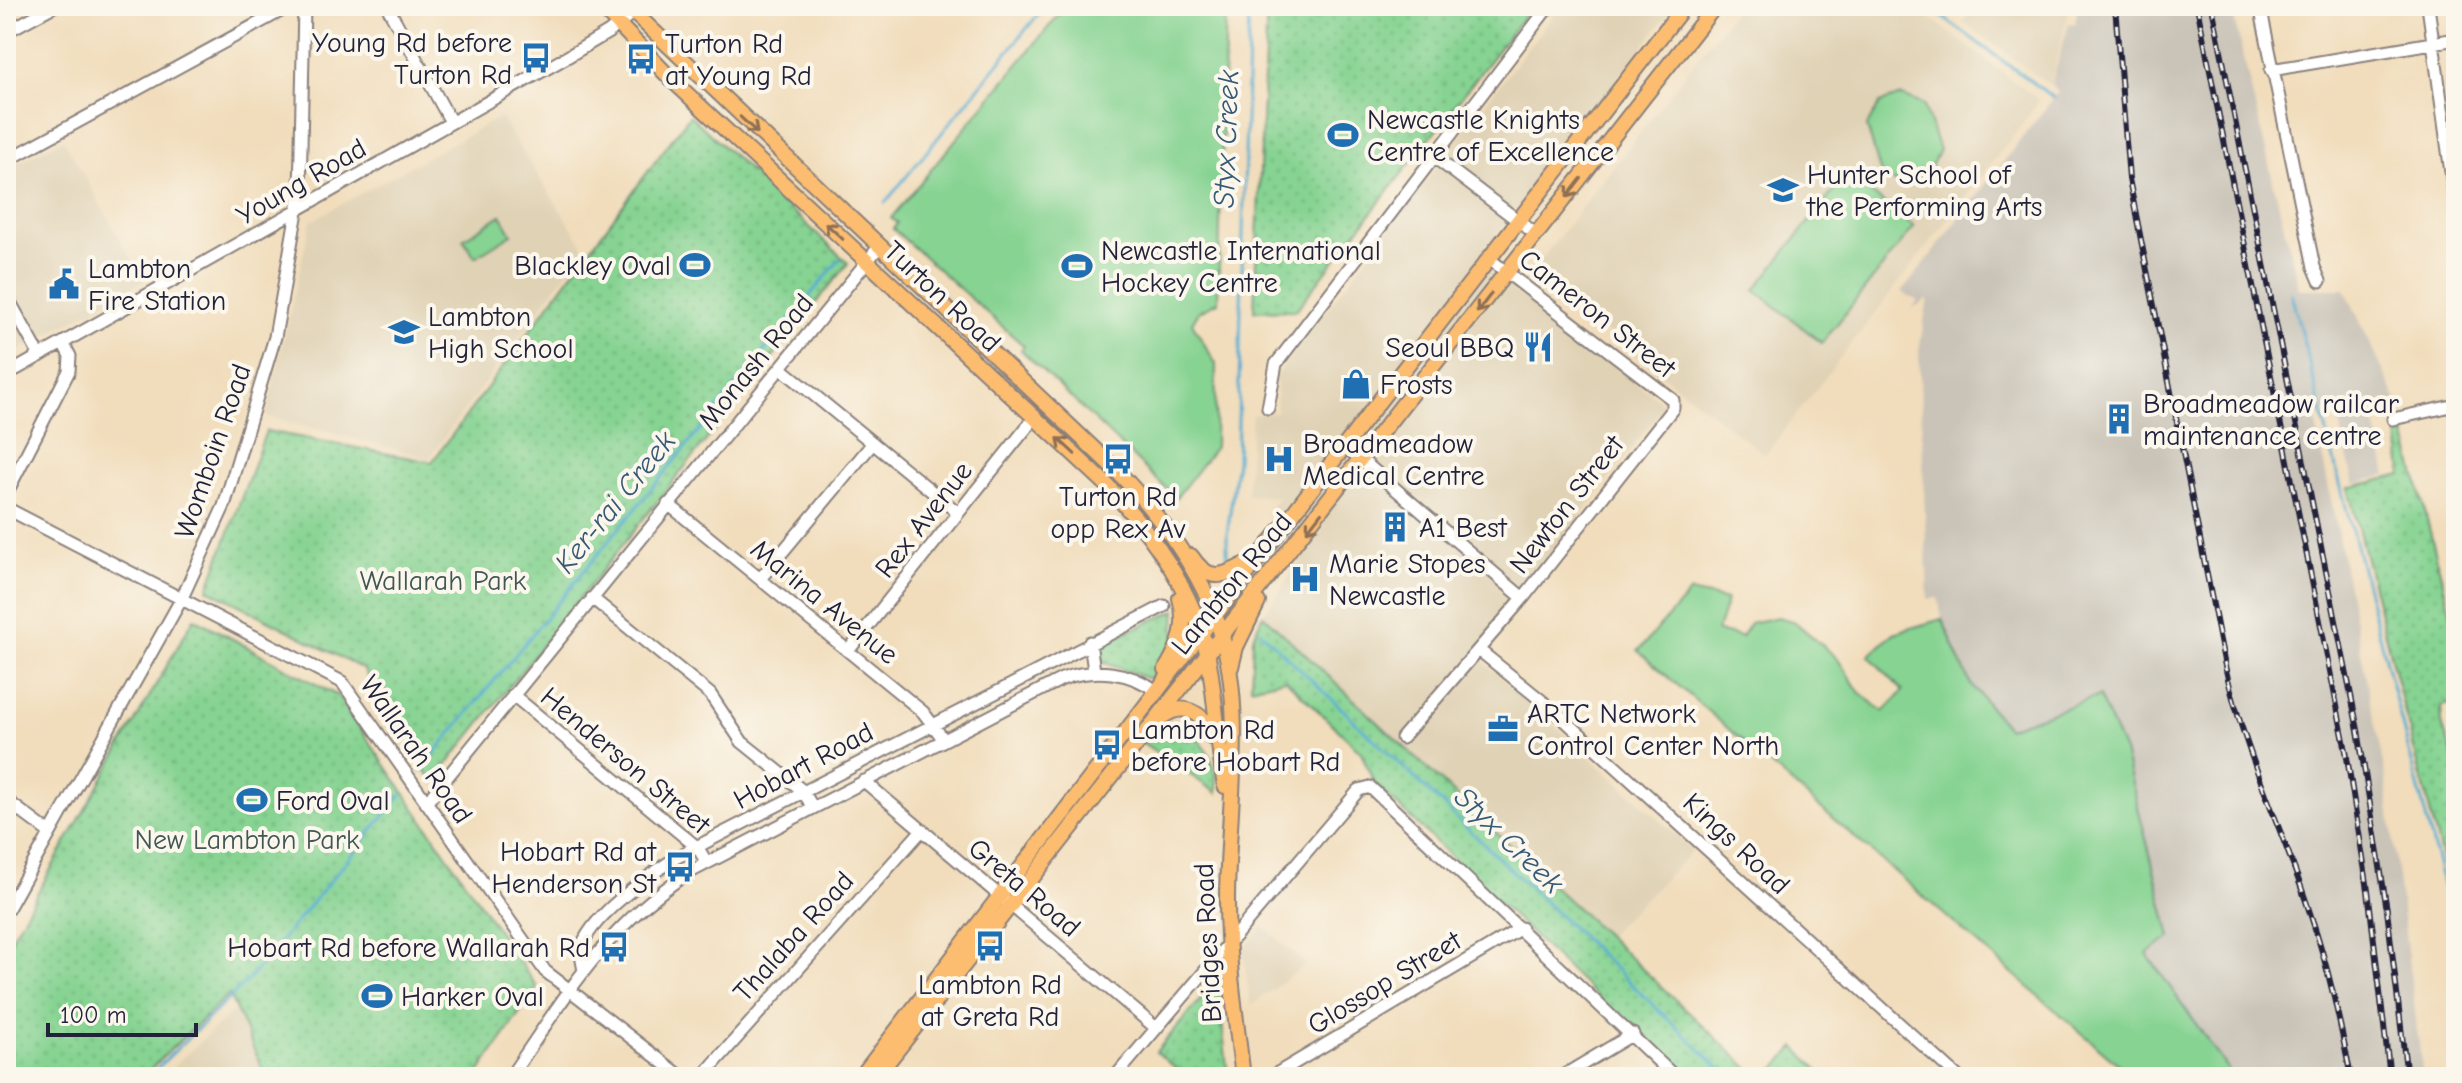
<svg xmlns="http://www.w3.org/2000/svg" width="2462" height="1083" font-family="'Comic Neue',sans-serif">
<style>
.built{fill:#e0d2b5}
.industrial{fill:#c9c3b8}
.green{fill:#86d392;stroke:#547a66;stroke-width:2}
.park{fill:url(#park-dots);stroke:#547a66;stroke-width:2}
.lines{fill:none;stroke-linecap:round;stroke-linejoin:round}
.stream{stroke:#53acd0;stroke-width:3}
.minor-casing{stroke:#8a807c;stroke-width:15}
.major-casing{stroke:#8a807c;stroke-width:18}
.minor{stroke:#fff;stroke-width:11}
.major{stroke:#fcbd6f;stroke-width:14}
.rail-casing{stroke:#22223b;stroke-width:6}
.rail{stroke:#fbf7ec;stroke-width:3;stroke-dasharray:9;stroke-linecap:butt}
.oneway{stroke:#8f7055}
.labels{text-anchor:middle;stroke-width:8;stroke-linejoin:round;paint-order:stroke}
.poi-label{font-size:28px;fill:#22223b;stroke:#fbf7ec;text-anchor:start}
.street-label{font-size:28px;fill:#22223b;stroke:#fbf7ec}
.park-label{font-size:28px;fill:#405755;stroke:#fbf7ec}
.water-label{font-size:30px;font-style:italic;fill:#365977;stroke:#fbf7ec}
</style>
<defs>
<pattern id="park-dots" width="8" height="8" patternUnits="userSpaceOnUse" patternTransform="scale(2)"><rect width="8" height="8" fill="#86d392"/><path d="M2 2h.1M6 6h.1" fill="none" stroke="#73b57f" stroke-width="1.8" stroke-linecap="round"/></pattern>
</defs>
<rect width="100%" height="100%" fill="#fbf7ec"/>
<filter id="ink" filterUnits="userSpaceOnUse"><feTurbulence type="fractalNoise" baseFrequency=".0125" numOctaves="2"/><feDisplacementMap in="SourceGraphic" scale="16" xChannelSelector="R" yChannelSelector="G"/><feConvolveMatrix kernelMatrix="1 2 1 2 8 2 1 2 1" color-interpolation-filters="sRGB"/></filter>
<filter id="wash" filterUnits="userSpaceOnUse"><feTurbulence type="fractalNoise" baseFrequency=".006" numOctaves="4" result="noise"/><feDisplacementMap in="SourceGraphic" scale="32" xChannelSelector="R" yChannelSelector="G"/><feGaussianBlur stdDeviation="1.8" result="paint"/><feColorMatrix in="noise" values="0 0 0 0 0 0 0 0 0 0 0 0 0 0 0 0 0 1.4 0 .05"/><feComposite in="paint" operator="in"/></filter>
<g filter="url(#wash)">
<rect width="100%" height="100%" fill="#f1ddbc"/>
<path class="built" d="M1560,6h114l-196,254 187,145 -190,249 218,196 -86,86 -344,-321 48,-69 -44,-33 12,-16 -32,-2 5,-80 25,-3 -1,-36z
M1738,6h176l124,93 -2,7 -271,349 -234,-182z
M1975,6h95l-20,79 -87,-63z
M500,117l85,131 -156,210 -163,-42 45,-195z
M63,139l81,142 -138,76v-217l14,22z
M1263,926l43,38 -55,42 -8,-56z
M234,1010l30,67h-102z"/>
<path class="industrial" d="M2078,6h153l68,283h46l53,114 -27,5 16,67 -33,9 -18,-74 -22,4 71,360 38,303h-190l-86,-124 24,-16 -73,-240 -91,31 -37,-45 -28,-64 -4,-21 -10,1 -9,-249 9,-51 -17,10 7,-8 -16,-9 156,-200 -7,-7 18,-62 6,1z"/>
<path class="green" d="M1066,6h160l-8,296 -19,9 -7,12 24,41 -1,83 -39,51 -155,-148 3,-4 -131,-117 4,-6 -6,-5z
M1902,96l22,9 15,45 -11,23 -34,9 -13,-8 -14,-48 13,-23z
M1847,174l67,53 -92,116 -67,-53z
M501,215l11,19 -37,23 -12,-18z
M1690,592l37,8 -10,31 24,6 9,-14 28,-6 17,5 42,36 23,35 24,19 19,-21 -34,-35 25,-23 48,-14 28,64 37,45 92,-32 25,56 47,185 -24,17 86,123h-100l-495,-426z"/>
<path class="park" d="M1267,6h265l-236,304 -42,1z
M690,115l158,148 -415,519 -70,-113 -155,-80 58,-158 166,31z
M2404,429l52,205v68l-15,4 1,18 14,42v148l-108,-426 54,-13 -4,-44z
M1176,610l-2,31 -25,38 -49,-18 1,-18z
M1263,615l495,462h-77l-307,-294 -13,-31 -76,-73 -34,8 2,-50z
M194,618l144,78 199,291 -61,90h-210l-37,-83 -87,83h-136v-129z
M1176,720c25,16 43,41 41,73l-74,-50 8,-13z
M1214,984l4,1 10,92h-42l-30,-25z
M1795,1047l31,30h-58z"/>
<g class="lines">
<path class="stream" d="M1927,6l127,92
M885,203l160,-197
M2291,293l165,641
M1227,561v-26l10,-75 12,-454
M1260,631l469,446
M420,771l420,-512
M148,1077l101,-98 152,-184"/>
</g>
</g>
<g filter="url(#ink)">
<g class="lines">
<g class="minor-casing">
<path id="minor" d="M387,6l64,116
M2260,6l54,261 6,14
M2428,6l28,203
M6,32l48,-26
M2271,70l185,-31
M1433,156l104,79
M6,161l284,-155
M6,295l34,61
M781,368l176,144
M6,375l561,-318 42,-25 24,-20
M1268,408l8,-44 273,-358
M2393,419l63,-14
M1344,445l179,153
M6,494l63,-123 1,-15 -7,-13
M668,504l255,208 21,28
M6,508l336,174 203,289 137,106
M760,579l113,-136
M592,598l118,96 32,48 61,49 10,17
M1090,642l4,29
M1479,650l79,64 400,363
M848,651l187,-234
M513,695l185,153 9,15
M1402,738l121,-140 150,-190v-8l-185,-142
M864,781l292,247
M6,800l44,33
M426,803l452,-555
M6,912l176,-314 42,-92 51,-169 25,-143 4,-188
M584,971c-1,-6 -3,-14 -3,-20 4,-31 70,-77 96,-94l487,-251
M510,1077c57,-82 93,-148 178,-204l374,-194c33,-12 68,-8 96,13
M702,1077l220,-247
M1115,1077l244,-287 11,-3 305,290
M1271,1077l250,-149
M1561,1077l72,-43"/>
</g>
<g class="major-casing">
<path id="major" d="M601,6l71,74 432,402c46,49 90,108 104,175 8,42 9,86 17,129
M627,6l489,464c43,44 87,103 105,163 25,81 6,184 6,268 0,59 9,118 16,176
M1191,556c21,32 36,17 63,4
M1231,667l5,-20 22,-45
M1166,669c14,-23 22,-43 14,-71
M1162,717c17,-13 32,-8 46,7l3,13
M861,1077c276,-356 546,-716 823,-1071
M876,1077l839,-1071"/>
</g>
<use href="#minor" class="minor"/>
<use href="#major" class="major"/>
<g class="rail-casing">
<path id="rail" d="M2115,6l14,173 96,487c19,87 59,166 86,250 18,53 29,107 40,161
M2197,6l149,745 22,139 22,187
M2212,6l146,724 29,180 20,167"/>
</g>
<use href="#rail" class="rail"/>
</g>
<defs><path id="oneway-shaft" d="M-6 0H5M1.5-3L5.5 0L1.5 3" fill="none" stroke-width="1.6" stroke-linecap="round" stroke-linejoin="round" transform="scale(2)"/></defs>
<g class="oneway">
<use href="#oneway-shaft" transform="translate(749 125) rotate(43)"/>
<use href="#oneway-shaft" transform="translate(1574 188) rotate(128)"/>
<use href="#oneway-shaft" transform="translate(834 231) rotate(-137)"/>
<use href="#oneway-shaft" transform="translate(1484 303) rotate(127)"/>
<use href="#oneway-shaft" transform="translate(1066 446) rotate(-137)"/>
<use href="#oneway-shaft" transform="translate(1314 522) rotate(128)"/>
</g>
</g>
<defs>
<g id="bus-bare" transform="scale(2.4)"><path d="M-5-6H5V4H4V6H2V4H-2V6H-4V4H-5ZM-3.5-4V0h7V-4ZM-3.5 1.2v1.5H-2V1.2ZM2 1.2v1.5H3.5V1.2Z" fill="#1f6fb2" stroke="#fbf7ec" stroke-width="2.5" paint-order="stroke"/></g>
<g id="stadium-bare" transform="scale(2.4)"><path d="M0-5a6.5 5 0 1 0 0 10a6.5 5 0 1 0 0-10ZM-3.5-1.8h7v3.6h-7Z" fill="#1f6fb2" stroke="#fbf7ec" stroke-width="2.5" paint-order="stroke"/></g>
<g id="school-bare" transform="scale(2.4)"><path d="M0-5L7-2L0 1L-7-2ZM-4 1L0 2.5L4 1V4Q0 6-4 4Z" fill="#1f6fb2" stroke="#fbf7ec" stroke-width="2.5" paint-order="stroke"/></g>
<g id="civic-bare" transform="scale(2.4)"><path d="M-.6-6.5H3V-4.5H.6V-3L4-1V1h2V6H-6V1h2V-1L-.6-3ZM-1.2 2.5V6h2.4V2.5Z" fill="#1f6fb2" stroke="#fbf7ec" stroke-width="2.5" paint-order="stroke"/></g>
<g id="restaurant-bare" transform="scale(2.4)"><path d="M-5-6h1v4h1v-4h1v4h1v-4h1v5L-1.5 .5V6h-2V.5L-5-1ZM5-6V6H3V1.5H1.5Q1.5-4 5-6Z" fill="#1f6fb2" stroke="#fbf7ec" stroke-width="2.5" paint-order="stroke"/></g>
<g id="shop-bare" transform="scale(2.4)"><path d="M-5-2.5h2.3a2.7 3.5 0 0 1 5.4 0H5L5.5 6h-11ZM-1.5-2.5h3a1.5 2.3 0 0 0-3 0Z" fill="#1f6fb2" stroke="#fbf7ec" stroke-width="2.5" paint-order="stroke"/></g>
<g id="building-bare" transform="scale(2.4)"><path d="M-4-6H4V6H1V3H-1V6H-4ZM-2.5-4.3h1.7v1.8h-1.7ZM.8-4.3h1.7v1.8H.8ZM-2.5-1h1.7V.8h-1.7ZM.8-1h1.7V.8H.8Z" fill="#1f6fb2" stroke="#fbf7ec" stroke-width="2.5" paint-order="stroke"/></g>
<g id="hospital-bare" transform="scale(2.4)"><path d="M-5-5h3v3.5h4V-5h3V5h-3V1.5h-4V5h-3Z" fill="#1f6fb2" stroke="#fbf7ec" stroke-width="2.5" paint-order="stroke"/></g>
<g id="office-bare" transform="scale(2.4)"><path d="M-6-3h4V-5.5h4V-3h4V5H-6ZM-1-4.5V-3h2v-1.5ZM-6 0V1H6V0Z" fill="#1f6fb2" stroke="#fbf7ec" stroke-width="2.5" paint-order="stroke"/></g>
</defs>
<g fill-rule="evenodd">
<use href="#bus-bare" x="536" y="58"/>
<use href="#bus-bare" x="641" y="59"/>
<use href="#stadium-bare" x="1343" y="135"/>
<use href="#school-bare" x="1783" y="190"/>
<use href="#stadium-bare" x="695" y="265"/>
<use href="#stadium-bare" x="1077" y="266"/>
<use href="#civic-bare" x="64" y="284"/>
<use href="#school-bare" x="404" y="332"/>
<use href="#restaurant-bare" x="1538" y="347"/>
<use href="#shop-bare" x="1356" y="384"/>
<use href="#building-bare" x="2119" y="419"/>
<use href="#bus-bare" x="1118" y="459"/>
<use href="#hospital-bare" x="1279" y="459"/>
<use href="#building-bare" x="1395" y="527"/>
<use href="#hospital-bare" x="1305" y="579"/>
<use href="#office-bare" x="1503" y="729"/>
<use href="#bus-bare" x="1107" y="745"/>
<use href="#stadium-bare" x="252" y="800"/>
<use href="#bus-bare" x="680" y="867"/>
<use href="#bus-bare" x="990" y="946"/>
<use href="#bus-bare" x="614" y="947"/>
<use href="#stadium-bare" x="377" y="996"/>
</g>
<g class="labels">
<g class="poi-label">
<text x="512" y="52" text-anchor="end">Young Rd before<tspan x="512" dy="32">Turton Rd</tspan></text>
<text x="665" y="53">Turton Rd<tspan x="665" dy="32">at Young Rd</tspan></text>
<text x="1367" y="129">Newcastle Knights<tspan x="1367" dy="32">Centre of Excellence</tspan></text>
<text x="1807" y="184">Hunter School of<tspan x="1807" dy="32">the Performing Arts</tspan></text>
<text x="1101" y="260">Newcastle International<tspan x="1101" dy="32">Hockey Centre</tspan></text>
<text x="671" y="275" text-anchor="end">Blackley Oval</text>
<text x="88" y="278">Lambton<tspan x="88" dy="32">Fire Station</tspan></text>
<text x="428" y="326">Lambton<tspan x="428" dy="32">High School</tspan></text>
<text x="1514" y="357" text-anchor="end">Seoul BBQ</text>
<text x="1380" y="394">Frosts</text>
<text x="2143" y="413">Broadmeadow railcar<tspan x="2143" dy="32">maintenance centre</tspan></text>
<text x="1303" y="453">Broadmeadow<tspan x="1303" dy="32">Medical Centre</tspan></text>
<text x="1118" y="506" text-anchor="middle">Turton Rd<tspan x="1118" dy="32">opp Rex Av</tspan></text>
<text x="1419" y="537">A1 Best</text>
<text x="1329" y="573">Marie Stopes<tspan x="1329" dy="32">Newcastle</tspan></text>
<text x="1527" y="723">ARTC Network<tspan x="1527" dy="32">Control Center North</tspan></text>
<text x="1131" y="739">Lambton Rd<tspan x="1131" dy="32">before Hobart Rd</tspan></text>
<text x="276" y="810">Ford Oval</text>
<text x="656" y="861" text-anchor="end">Hobart Rd at<tspan x="656" dy="32">Henderson St</tspan></text>
<text x="590" y="957" text-anchor="end">Hobart Rd before Wallarah Rd</text>
<text x="990" y="994" text-anchor="middle">Lambton Rd<tspan x="990" dy="32">at Greta Rd</tspan></text>
<text x="401" y="1006">Harker Oval</text>
</g>
<g class="street-label">
<text transform="translate(301 181) rotate(-30)" y="10">Young Road</text>
<text transform="translate(943 296) rotate(43)" y="10">Turton Road</text>
<text transform="translate(1598 313) rotate(38)" y="10">Cameron Street</text>
<text transform="translate(755 361) rotate(-51)" y="10">Monash Road</text>
<text transform="translate(212 451) rotate(-71)" y="10">Womboin Road</text>
<text transform="translate(1566 504) rotate(-52)" y="10">Newton Street</text>
<text transform="translate(923 519) rotate(-52)" y="10">Rex Avenue</text>
<text transform="translate(1231 583) rotate(-51)" y="10">Lambton Road</text>
<text transform="translate(825 601) rotate(39)" y="10">Marina Avenue</text>
<text transform="translate(417 749) rotate(55)" y="10">Wallarah Road</text>
<text transform="translate(626 760) rotate(40)" y="10">Henderson Street</text>
<text transform="translate(803 765) rotate(-28)" y="10">Hobart Road</text>
<text transform="translate(1737 843) rotate(43)" y="10">Kings Road</text>
<text transform="translate(1025 887) rotate(40)" y="10">Greta Road</text>
<text transform="translate(793 936) rotate(-48)" y="10">Thalaba Road</text>
<text transform="translate(1207 943) rotate(-93)" y="10">Bridges Road</text>
<text transform="translate(1384 982) rotate(-31)" y="10">Glossop Street</text>
</g>
<g class="park-label">
<text x="443" y="590">Wallarah Park</text>
<text x="247" y="849">New Lambton Park</text>
</g>
<g class="water-label">
<text transform="translate(1226 139) rotate(-88)" y="10">Styx Creek</text>
<text transform="translate(615 502) rotate(-51)" y="10">Ker-rai Creek</text>
<text transform="translate(1509 840) rotate(44)" y="10">Styx Creek</text>
</g>
</g>
<rect width="2462" height="1083" fill="none" stroke="#fbf7ec" stroke-width="32"/>
<path d="M48 1023v12h148v-12" fill="none" stroke="#22223b" stroke-width="4"/>
<text x="60" y="1023" font-size="24" fill="#22223b" stroke="#fbf7ec" stroke-width="6" paint-order="stroke">100 m</text>
</svg>
